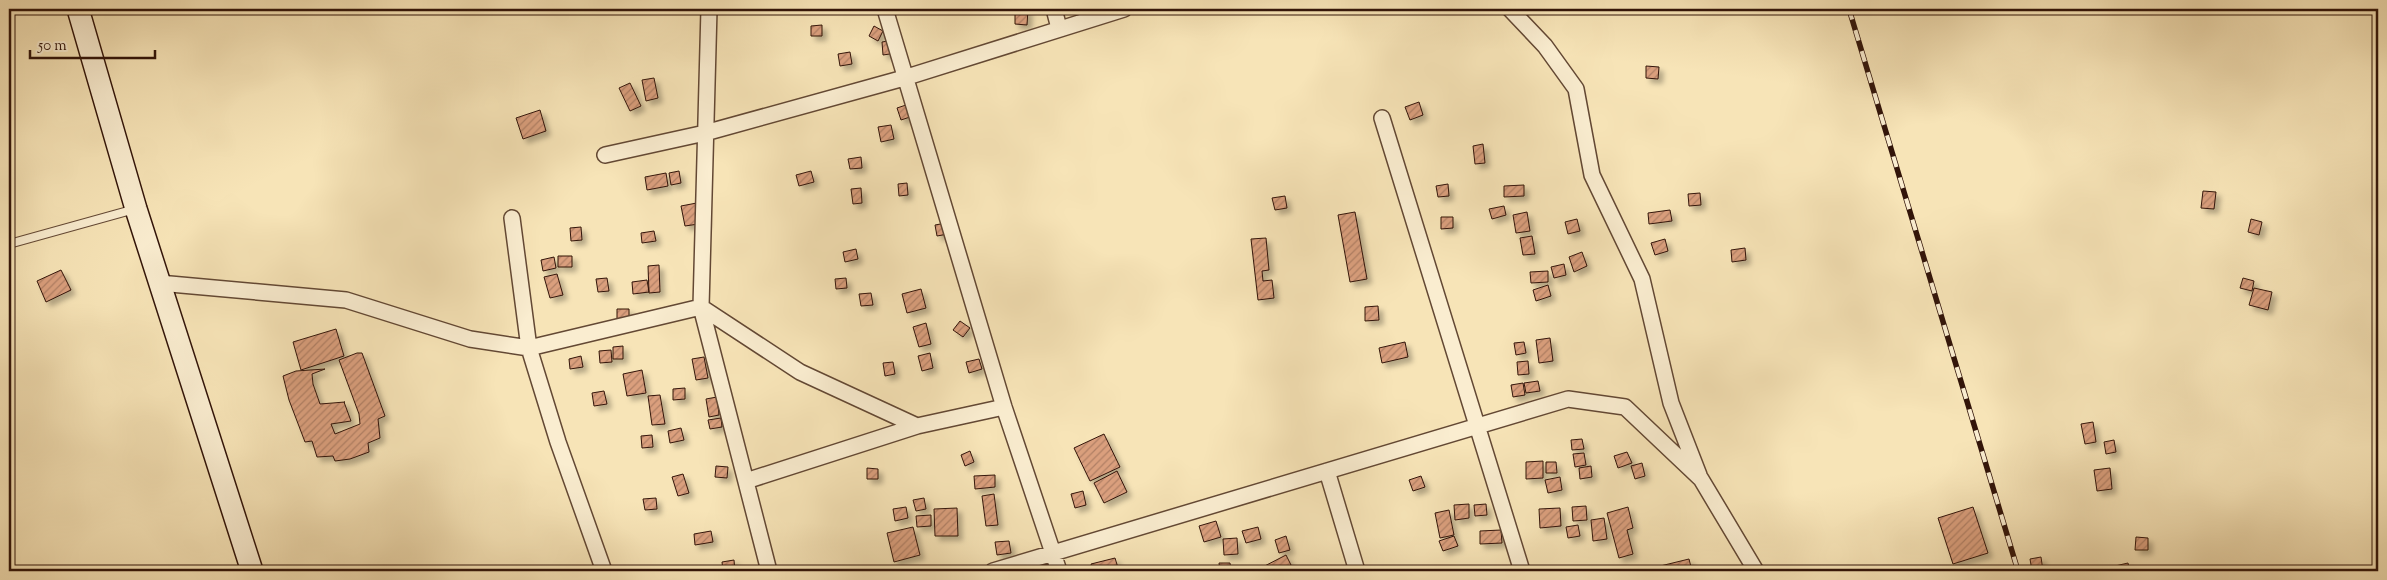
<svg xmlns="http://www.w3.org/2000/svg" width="2387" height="580" font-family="'Sorts Mill Goudy',serif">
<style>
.building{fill:url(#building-hatch);stroke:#321409;filter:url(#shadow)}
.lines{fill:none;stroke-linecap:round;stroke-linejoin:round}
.lane-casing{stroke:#634834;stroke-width:10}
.street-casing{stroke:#634834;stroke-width:18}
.secondary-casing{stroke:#321409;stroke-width:24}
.lane{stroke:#faedd0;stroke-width:8}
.street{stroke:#faedd0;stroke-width:15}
.secondary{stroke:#faedd0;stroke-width:21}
.rail-casing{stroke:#321409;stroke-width:5.5}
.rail{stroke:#faedd0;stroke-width:4;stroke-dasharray:11;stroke-linecap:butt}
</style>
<defs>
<pattern id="building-hatch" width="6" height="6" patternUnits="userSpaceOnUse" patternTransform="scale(1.25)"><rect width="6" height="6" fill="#da9f7d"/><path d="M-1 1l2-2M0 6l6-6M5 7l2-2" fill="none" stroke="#b18065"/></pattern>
<filter id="shadow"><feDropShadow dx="4.5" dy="4.5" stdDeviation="2.5" flood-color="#0004"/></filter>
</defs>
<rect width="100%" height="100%" fill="#f7e4b7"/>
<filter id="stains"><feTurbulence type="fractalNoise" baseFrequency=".004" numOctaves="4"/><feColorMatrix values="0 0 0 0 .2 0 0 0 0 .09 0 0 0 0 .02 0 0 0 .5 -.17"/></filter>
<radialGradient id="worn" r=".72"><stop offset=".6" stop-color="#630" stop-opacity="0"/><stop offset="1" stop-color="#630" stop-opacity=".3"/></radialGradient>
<path class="building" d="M1015,9h13l-1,16 -12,-1z
M822,25v11h-11v-10z
M874,26l9,5 -5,10 -9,-5z
M894,40l2,13 -13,2 -1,-13z
M850,52l2,12 -12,2 -2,-12z
M1646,66l13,1 -1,12 -12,-1z
M654,78l4,20 -12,3 -4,-21z
M630,83l11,23 -11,5 -11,-23z
M1419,102l4,13 -13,5 -5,-13z
M912,103l4,12 -15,5 -4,-12z
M540,110l6,21 -23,8 -7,-21z
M891,125l3,14 -13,3 -3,-15z
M1483,144l2,19 -10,1 -2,-18z
M861,157l1,11 -12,1 -2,-10z
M679,171l2,12 -10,2 -2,-12z
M811,171l3,11 -15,4 -3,-11z
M666,173l2,13 -21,4 -2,-13z
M907,183l1,12 -9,1 -1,-12z
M1448,184l1,12 -11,1 -2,-11z
M1524,185v11l-20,1v-11z
M861,188l1,15 -9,1 -2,-15z
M2203,191l13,1 -2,17 -13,-1z
M1700,193l1,12 -12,1 -1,-12z
M1285,196l2,12 -12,2 -3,-12z
M702,202l3,21 -20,3 -4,-20z
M1504,206l2,9 -14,4 -3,-10z
M1670,210l2,11 -23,3 -1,-11z
M1355,212l12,67 -17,3 -12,-67z
M1527,212l3,19 -14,2 -3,-18z
M1441,217h12v11l-12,1z
M1577,219l3,12 -12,3 -3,-12z
M2251,219l11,3 -3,13 -11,-3z
M946,223l2,11 -11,2 -2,-11z
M581,227l1,13 -11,1 -1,-13z
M654,231l2,10 -14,2 -1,-10z
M1532,236l3,18 -12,1 -3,-17z
M1266,238l3,32 -7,1 1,10 9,-1 2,18 -16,2 -7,-61z
M1665,239l3,12 -13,4 -4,-12z
M1745,248l1,12 -14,2 -1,-12z
M856,249l2,10 -13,3 -2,-10z
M1582,252l5,14 -13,6 -5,-15z
M558,256h14v11h-14z
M554,257l2,11 -13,3 -2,-11z
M1564,264l2,11 -12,3 -3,-11z
M659,265l1,27 -11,1 -1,-27z
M61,270l10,20 -25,12 -9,-21z
M1548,271v11l-17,1 -1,-11z
M557,274l6,21 -13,3 -6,-21z
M607,278l2,13 -11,1 -2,-13z
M846,278l1,10 -11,1 -1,-10z
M2243,278l11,3 -2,10 -12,-3z
M647,280l2,12 -16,2 -1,-12z
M1548,285l3,11 -15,5 -3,-11z
M2254,288l18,4 -4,18 -19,-5z
M921,289l5,19 -19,5 -5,-19z
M871,293l2,12 -12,1 -2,-12z
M1378,306l1,14 -14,1v-14z
M617,309h12v11h-12z
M960,321l10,7 -7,9 -10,-7z
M926,323l5,21 -12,3 -6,-20z
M336,329l8,27 -43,14 -8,-28z
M1550,338l3,23 -14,2 -3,-23z
M1405,342l3,15 -26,6 -3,-15z
M1524,342l2,11 -10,2 -2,-12z
M623,346v13h-10v-12z
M611,350l1,12 -12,1 -1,-12z
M357,353h5l23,63 -7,3 2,19 -12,5 1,9 -19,7 -15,2 -2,-5 -16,1 -5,-16 -7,1 -16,-42 -6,-24 13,-5 29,-2 -13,5 1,10 7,20 25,-2h-1l7,19 -20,3 4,10 25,-10 -1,-10 -20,-54z
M930,353l3,15 -11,3 -4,-15z
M581,356l2,11 -13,2 -1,-10z
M704,357l4,21 -12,2 -4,-21z
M979,359l3,10 -13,4 -3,-11z
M1528,361l1,13 -11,1 -1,-13z
M893,362l2,12 -10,2 -2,-13z
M642,370l4,23 -19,3 -4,-22z
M1538,381l2,10 -14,2 -2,-10z
M1523,383l2,12 -12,2 -2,-12z
M685,388v11l-12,1v-11z
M604,391l3,13 -13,2 -2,-13z
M660,395l5,29 -13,1 -4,-29z
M717,397l2,18 -10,2 -3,-18z
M721,418l1,9 -12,2 -2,-9z
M2093,422l3,20 -11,2 -4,-20z
M681,428l3,12 -14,3 -2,-12z
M1104,434l16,33 -30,14 -16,-33z
M652,435l1,12 -11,1 -1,-12z
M1582,439l2,10 -12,1 -1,-10z
M2114,440l2,12 -10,2 -2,-12z
M970,451l4,11 -9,4 -4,-11z
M1627,452l5,11 -14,5 -4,-12z
M1584,453l2,12 -11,2 -2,-13z
M1543,461v17l-17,1v-17z
M1546,462h10l1,11h-11z
M1642,463l3,13 -10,3 -4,-13z
M716,466l12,1 -1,11 -12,-1z
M1591,466l1,11 -12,2 -1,-11z
M867,468l11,1v10h-11z
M2110,468l2,21 -15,2 -3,-21z
M1117,471l10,21 -23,11 -10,-20z
M683,474l6,19 -11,3 -6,-19z
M995,475v12l-20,2 -1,-13z
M1421,476l4,11 -12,4 -4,-11z
M1560,477l2,13 -14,3 -3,-13z
M1083,491l3,14 -11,3 -4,-14z
M994,494l4,31 -12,1 -4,-30z
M656,498l1,11 -12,1 -2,-11z
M924,498l2,11 -10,2 -3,-11z
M1469,504v14l-14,2 -1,-15z
M1486,504l1,11 -12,1 -1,-11z
M1586,506l1,14 -14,1 -1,-14z
M906,507l2,11 -13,3 -2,-12z
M1628,507l5,21 -6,2 6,24 -14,4 -12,-45z
M1973,507l15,46 -35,11 -15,-46z
M957,508l1,28h-23l-1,-27z
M1560,508l1,18 -21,2 -1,-19z
M1449,510l5,25 -14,3 -5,-25z
M931,515v11l-14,1 -1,-11z
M1604,518l3,21 -14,2 -2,-21z
M1216,521l5,16 -17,5 -5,-16z
M1578,525l2,11 -12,2 -2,-11z
M913,527l7,28 -26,7 -7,-29z
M1258,527l3,12 -15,4 -4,-12z
M1501,530l1,13 -22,1v-13z
M711,531l2,11 -18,3 -1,-11z
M1286,536l4,14 -11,3 -4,-13z
M1454,536l4,10 -15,5 -4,-10z
M2136,537l12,1v12h-13z
M1237,538l1,16 -14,1 -1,-16z
M1009,541l2,12 -14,2 -2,-13z
M1286,555l5,10 -12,6h-24z
M2041,557l2,14h-11l-2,-12z
M1115,558l4,13h-26l-2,-7z
M1689,559l3,12h-43l-1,-2z
M734,560l1,11h-12l-1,-9z
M1219,563h11l1,8h-11z
M2128,563l2,8h-13l-2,-5z
M1427,566h11v5h-10z"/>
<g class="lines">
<g class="lane-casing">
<path id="lane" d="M9,244l126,-35"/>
</g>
<g class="street-casing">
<path id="street" d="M709,9l-8,298 68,264
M885,9l119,398 55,164
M1054,9l5,19
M1510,9l35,37 31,43 16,86 50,104 29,124 28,72
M1382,118l140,453
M605,155l100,-22 199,-55 220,-69
M512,218l17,130 29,94 46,129
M159,283l187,17 124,39 59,9 172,-41 99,65 117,54 87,-19
M1327,471l30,100
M746,481l171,-55
M993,571l575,-172 57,8 76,72 55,92"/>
</g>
<g class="secondary-casing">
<path id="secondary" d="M78,9l58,200 116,362"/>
</g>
<use href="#lane" class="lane"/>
<use href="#street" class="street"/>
<use href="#secondary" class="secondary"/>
<g class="rail-casing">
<path id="rail" d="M1849,9l169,562"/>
</g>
<use href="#rail" class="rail"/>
</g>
<rect width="2387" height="580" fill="none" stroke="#f7e4b7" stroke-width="30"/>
<rect x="10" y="10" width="2367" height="560" fill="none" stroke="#321409" stroke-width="2.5"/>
<rect x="15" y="15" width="2357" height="550" fill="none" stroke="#321409"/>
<path d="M30 50v8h125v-8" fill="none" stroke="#321409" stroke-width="2.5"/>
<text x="38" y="50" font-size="15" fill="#321409" stroke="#faedd0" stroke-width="4" paint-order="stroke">50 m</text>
<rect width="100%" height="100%" filter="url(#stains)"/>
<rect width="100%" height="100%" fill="url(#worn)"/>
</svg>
